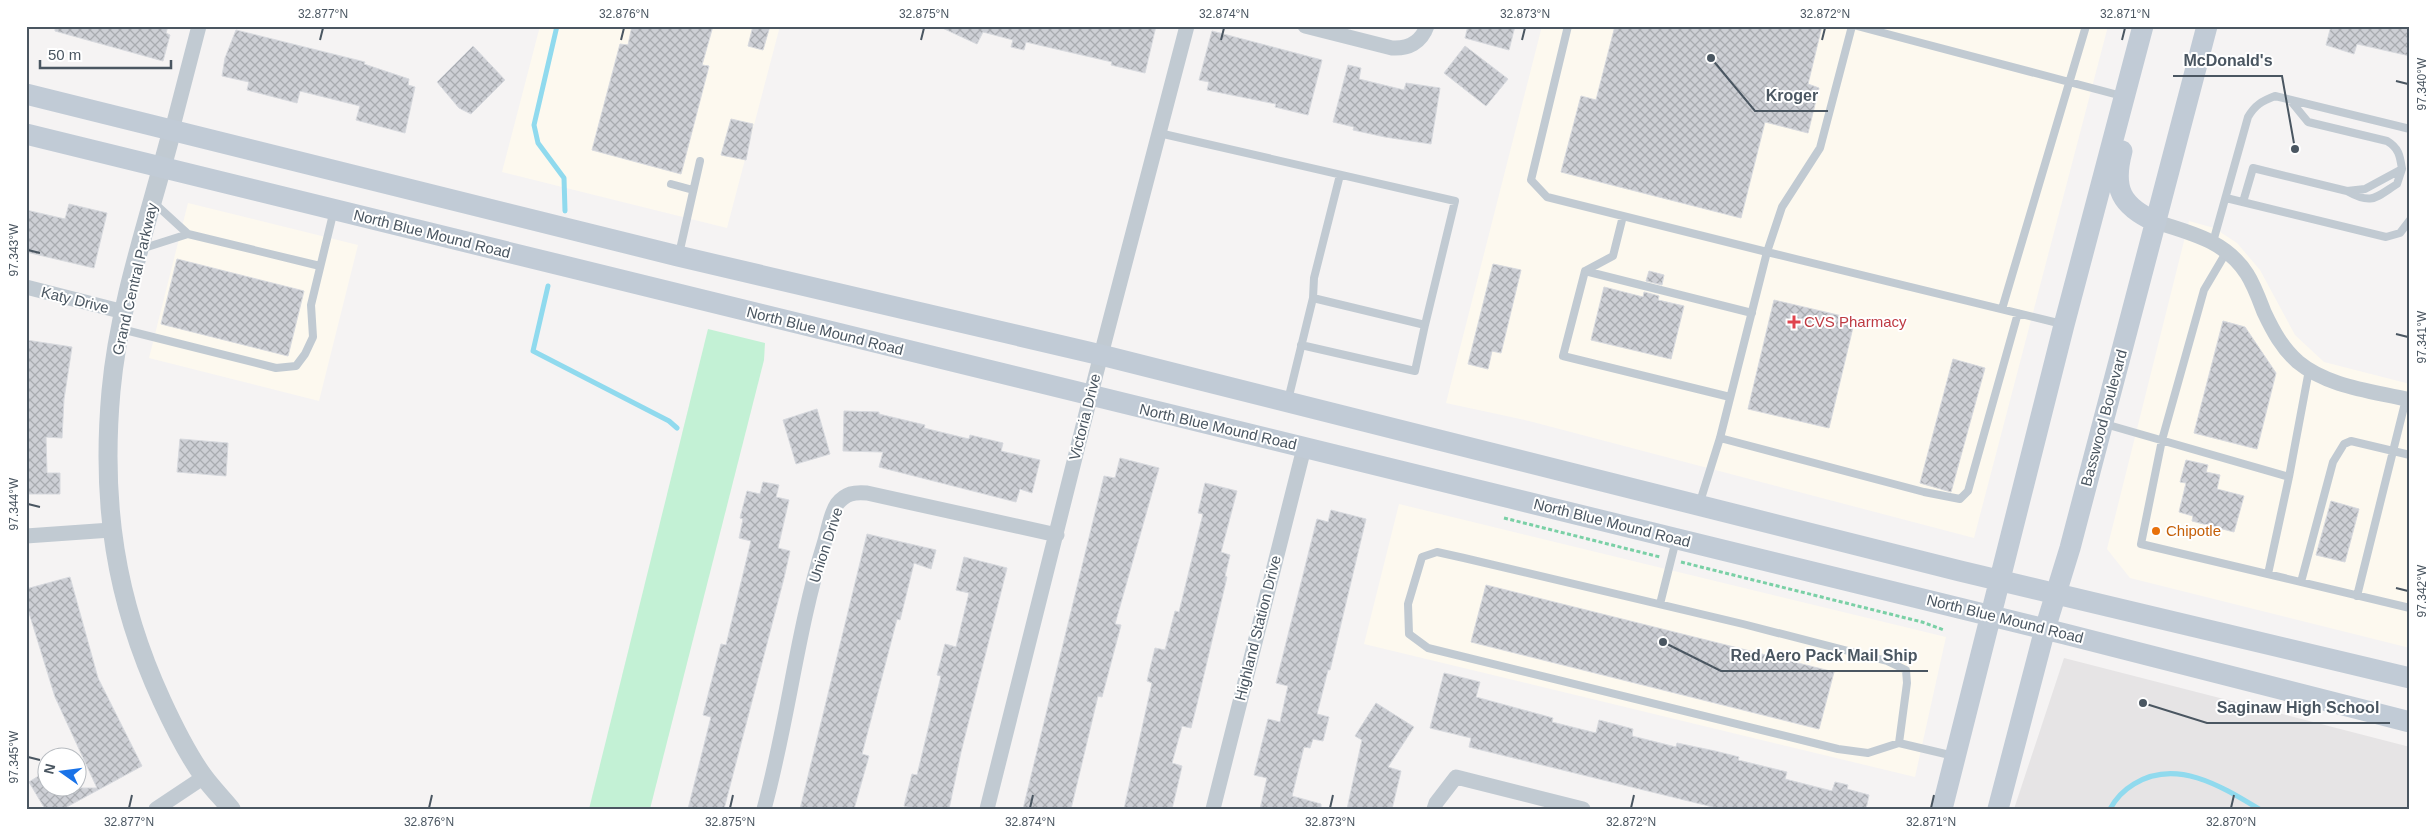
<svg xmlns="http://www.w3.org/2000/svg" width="2436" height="835" font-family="Helvetica,sans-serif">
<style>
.commercial{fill:#fdf9ef}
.education{fill:#e6e4e5}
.grass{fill:#c3f1d5}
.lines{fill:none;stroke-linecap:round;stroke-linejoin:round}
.stream{stroke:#90daee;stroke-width:5}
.building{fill:url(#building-cross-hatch);stroke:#d7d9de}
.path{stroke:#7ad0a6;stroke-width:3;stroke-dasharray:4 2.5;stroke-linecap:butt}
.service{stroke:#c1cad2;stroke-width:8}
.minor{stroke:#c1cad2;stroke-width:15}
.tertiary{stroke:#c1cad2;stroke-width:19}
.secondary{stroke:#c1cbd6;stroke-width:21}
.ticks{fill:none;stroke:#4a5661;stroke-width:2}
.health-dot{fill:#e0444e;stroke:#fff;stroke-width:2}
.food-dot{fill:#e8710a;stroke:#fff;stroke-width:2}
.labels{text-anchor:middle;stroke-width:4;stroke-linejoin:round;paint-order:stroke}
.street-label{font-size:15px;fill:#4a5661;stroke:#fff}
.health-label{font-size:15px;fill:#be3a42;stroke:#fff;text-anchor:start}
.food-label{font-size:15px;fill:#c56008;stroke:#fff;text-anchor:start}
.leader{fill:none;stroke:#4a5661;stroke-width:2}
.callout-dot{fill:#4a5661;stroke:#fff;stroke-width:2}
.callout-label{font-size:16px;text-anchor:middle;font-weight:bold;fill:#4a5661;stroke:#fff;stroke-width:4;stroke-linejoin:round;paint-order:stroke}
.neatline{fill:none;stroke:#4a5661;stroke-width:2}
.ticks-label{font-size:12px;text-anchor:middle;fill:#4a5661}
</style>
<defs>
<pattern id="building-cross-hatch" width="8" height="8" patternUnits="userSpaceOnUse" patternTransform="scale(1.25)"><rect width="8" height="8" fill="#cdcfd5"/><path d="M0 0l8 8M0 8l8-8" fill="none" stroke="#a8abb0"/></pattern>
</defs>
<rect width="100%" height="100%" fill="#f5f3f3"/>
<path class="commercial" d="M540,26h240l-53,202 -225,-56z
M1542,26h566l-134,512 -445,-117 -83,-18z
M188,203l170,42 -39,156 -170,-43z
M2189,221l25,7 23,15 23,27 35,65 29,27 86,22v264l-280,-70 -23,-29z
M1399,504l547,133 -31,140 -551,-133z"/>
<path class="education" d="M2064,658l346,89v62h-396z"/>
<path class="grass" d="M708,329l57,14 -1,17 -114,449h-61z"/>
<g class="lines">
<path class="stream" d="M557,26l-23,99 4,18 26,35 1,33
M548,286l-15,65 136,70 8,7
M2110,809c6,-11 14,-19 24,-25 42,-26 87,2 125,25"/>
</g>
<path class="building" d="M55,26h113l-2,7 4,2 -7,26 -108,-30z
M632,26h81l-11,39 7,1 -28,108 -89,-24 28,-106 8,1z
M753,26h17l-7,24 -15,-4z
M938,26h218l-11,47 -34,-8 1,-3 -86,-20 -2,8 -13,-3 2,-7 -30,-8 -6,12z
M1468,26h47l-6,24 -44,-12z
M1615,26h207l-14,58 11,4 -11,45 -43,-11 -24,96 -180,-46 20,-76 15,4z
M2331,26h79v30l-53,-12 -3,10 -28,-9z
M236,30l129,32 -1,2 45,15 -1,6 7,2 -10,46 -49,-13 4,-14 -60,-15 -3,12 -50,-13 2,-8 -27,-6 3,-18z
M1212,31l110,29 -14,55 -33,-8 1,-3 -69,-14 2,-8 -10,-2z
M473,46l32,34 -34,34 -12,-6 -22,-26z
M1465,46l43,33 -22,27 -42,-33z
M1348,65l13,3 -2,11 45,11 2,-7 34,5 -9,56 -46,-7 -32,-7 1,-3 -21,-5z
M731,119l22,5 -7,36 -25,-5z
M69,204l38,9 -13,55 -68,-16v-42l39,9z
M177,259l127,32 -16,65 -127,-32z
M1493,264l28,6 -20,83 -9,-2 -4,18 -20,-5z
M1649,271l15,4 -2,10 -16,-4z
M1604,287l39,10 1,-5 15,4 -1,4 26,6 -13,53 -80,-19z
M1774,300l81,19 -26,109 -81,-19z
M2223,321l22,6 31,46 -19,76 -63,-16z
M26,340l46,7 -8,52 -2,39 -16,-1 1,36h13v21h-34z
M1953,359l32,9 -34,124 -31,-9z
M817,409l13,45 -34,10 -13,-44z
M844,411l35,1v2l46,11 -1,3 45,11 1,-4 33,8 -2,8 39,9 -8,33 -12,-4 -4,13 -137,-35 4,-15 -40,-1z
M180,439l48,4 -2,33 -49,-4z
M1120,458l39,10 -44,156 6,1 -19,72 -4,-1 -27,113h-48l81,-333 11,2z
M2186,460l22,5 -2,7 14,3 -3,14 27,7 -10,36 -42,-11 1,-5 -14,-4 7,-29 -6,-1z
M763,482l16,3 -3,12 13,3 -11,48 12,3 -6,27 -60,231h-36l23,-92 -8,-2 18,-71 5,1 25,-104 -12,-3 4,-19 -3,-1 7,-27 13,3z
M1205,483l32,8 -16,61 9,3 -5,21 2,1 -30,127 -6,24 -9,-2 -10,37 10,3 -5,22 -5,21h-48l28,-126 -5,-2 8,-33 10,2 10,-39 4,1 24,-98 -5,-1z
M2331,501l28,8 -14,53 -29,-7z
M1331,510l35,9 -36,151h-2l-11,44 12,3 -6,24 -10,-2 -3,9 -6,-1 -12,49 29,8v5h-61l7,-31 -13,-3 14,-56 12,3 8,-36 -12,-3 41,-164 11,3z
M867,534l69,16 -5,19 -17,-6 -14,57 -3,-1 -35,135 7,2 -15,53h-54z
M964,557l43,11 -46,184 -12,57h-32l-13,-3 8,-32 5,1 24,-99 -4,-1 8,-31 11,3 13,-54 -13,-3z
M70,577l28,101 44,88 -79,43h-18l-16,-27 19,-12v18h49l-42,-91 -29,-94v-14z
M1486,585l348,87 -15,57 -348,-87z
M1444,673l36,9 -4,15 77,21 -1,4 44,11 3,-13 34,9 -1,7 44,11 1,-4 38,8 24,6 -1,3 49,12 -2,7 47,12 3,-9 13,3 -1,4 22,6 -3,14h-145l-252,-62 2,-9 -41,-10z
M1376,703l38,24 -26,40 13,4 -9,38h-45l15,-69 -7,-4z"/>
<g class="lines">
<path class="path" d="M1504,518l156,39
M1681,562l241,60 22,8"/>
<path class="service" d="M1568,26l-37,154 16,17 220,55 15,-45 38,-59 32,-122
M1857,26l265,70
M1159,133l296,68 -30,124
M671,184l22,6
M2347,191c25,14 28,7 50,-7l5,-15
M2226,198l160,39 14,-4 10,-13
M153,202l35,32 132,32
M2243,202l10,-34 94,23 18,-2 37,-20c-2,-13 -3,-21 -15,-28l-79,-19 -18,-22
M1623,216l-10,40 -28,15 -22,85 167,41
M2213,242l35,-125c7,-12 14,-16 27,-21l135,33
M141,249l47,-15
M2227,251l-23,39 -42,150 -21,104 269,64
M679,254l21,-93
M1585,271l167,42
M1313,298l1,-20 26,-103
M2002,309l84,-283
M121,329l155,39 20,-2 9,-12 8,-17 -2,-32 23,-95
M1288,400l25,-102 112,27 -10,46 -114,-26
M2105,424l184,53 -21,97
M1720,438l204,54 36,7 8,-8 50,-178
M2289,477l20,-107
M1699,505l21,-67 47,-186 295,72
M2301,582l32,-120 11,-18 7,-3 59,14
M2357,596l49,-197
M1660,604l16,-64
M1899,743l8,-60 -1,-13 -19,-9 -144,-37 -279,-66 -27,-6 -15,5 -14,47 1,30 19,14 410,101 30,4 31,-10 55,13"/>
<path class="minor" d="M1305,26l87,22c16,1 29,-5 35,-22
M172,130l27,-104
M2156,222c35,11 70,19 91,52 7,11 12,25 17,38 9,19 18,36 34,50 30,25 75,29 112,38
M26,287l98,25
M26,536l85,-6
M156,809l48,-32
M764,809c24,-87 33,-179 60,-265 4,-12 6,-30 13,-40 9,-11 17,-12 30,-11l190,42
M987,809l109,-435 91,-348
M1213,809l91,-361
M1434,809l2,-6 20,-26 127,32"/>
<path class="tertiary" d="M172,130c-22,85 -53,173 -61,261 -10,112 4,208 51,310 12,26 25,53 42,76 8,11 18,21 27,32"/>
<path class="secondary" d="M26,94l652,162 423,99 859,216 450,107
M26,134l2039,500 345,88
M2122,151c-10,38 -1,55 34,71
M1942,809l122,-484 79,-299
M1998,809l47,-180 25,-81 137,-522"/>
</g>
<path class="ticks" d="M320,40l3,-12M621,40l3,-12M921,40l3,-12M1221,40l3,-12M1522,40l3,-12M1822,40l3,-12M2122,40l3,-12M2396,81l12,3M28,250l12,3M2396,334l12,3M28,504l12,3M2396,588l12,3M28,757l12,3M129,808l3,-13M429,808l3,-13M730,808l3,-13M1030,808l3,-13M1330,808l3,-13M1631,808l3,-13M1931,808l3,-13M2231,808l3,-13"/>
<path class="health-dot" d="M1791.5 314.5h5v5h5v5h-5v5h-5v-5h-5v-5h5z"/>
<circle class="food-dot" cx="2156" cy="531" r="5"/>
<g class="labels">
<g class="street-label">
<text transform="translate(432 234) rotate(14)" y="5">North Blue Mound Road</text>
<text transform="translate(135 279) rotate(-77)" y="5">Grand Central Parkway</text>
<text transform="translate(75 300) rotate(14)" y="5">Katy Drive</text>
<text transform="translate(825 331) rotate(14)" y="5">North Blue Mound Road</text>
<text transform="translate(1085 417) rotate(-76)" y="5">Victoria Drive</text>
<text transform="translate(2104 418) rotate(-75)" y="5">Basswood Boulevard</text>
<text transform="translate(1218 427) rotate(13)" y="5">North Blue Mound Road</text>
<text transform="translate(1612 523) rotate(14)" y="5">North Blue Mound Road</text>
<text transform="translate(826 545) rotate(-72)" y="5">Union Drive</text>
<text transform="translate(2005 619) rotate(14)" y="5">North Blue Mound Road</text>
<text transform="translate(1258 628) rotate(-76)" y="5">Highland Station Drive</text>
</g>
<g class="health-label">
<text x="1804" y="327">CVS Pharmacy</text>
</g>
<g class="food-label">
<text x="2166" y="536">Chipotle</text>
</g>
</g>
<path class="leader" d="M2295 149L2282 76H2173M1711 58L1755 111H1828M1663 642L1721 671H1928M2143 703L2207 723H2390"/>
<g class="callout-dot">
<circle cx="2295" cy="149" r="5"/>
<circle cx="1711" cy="58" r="5"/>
<circle cx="1663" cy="642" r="5"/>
<circle cx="2143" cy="703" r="5"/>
</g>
<g class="callout-label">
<text x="2228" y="66">McDonald's</text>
<text x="1792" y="101">Kroger</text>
<text x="1824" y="661">Red Aero Pack Mail Ship</text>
<text x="2298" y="713">Saginaw High School</text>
</g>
<rect width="2436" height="835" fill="none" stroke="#ffffff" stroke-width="55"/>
<g transform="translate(62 772) rotate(284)"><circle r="24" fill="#ffffff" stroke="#b7bbc0"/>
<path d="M0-4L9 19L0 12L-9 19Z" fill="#1a73e8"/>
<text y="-8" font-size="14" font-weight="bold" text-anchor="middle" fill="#4a5661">N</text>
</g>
<path d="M40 60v8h131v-8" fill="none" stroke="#4a5661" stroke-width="2.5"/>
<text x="48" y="60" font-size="15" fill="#4a5661" stroke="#ffffff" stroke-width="4" paint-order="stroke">50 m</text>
<rect x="28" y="28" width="2380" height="780" class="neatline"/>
<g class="ticks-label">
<text x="323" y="18">32.877°N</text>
<text x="624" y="18">32.876°N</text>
<text x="924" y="18">32.875°N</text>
<text x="1224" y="18">32.874°N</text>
<text x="1525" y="18">32.873°N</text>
<text x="1825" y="18">32.872°N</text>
<text x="2125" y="18">32.871°N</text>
<text transform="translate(2422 84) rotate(-90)" y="4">97.340°W</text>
<text transform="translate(14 250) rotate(-90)" y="4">97.343°W</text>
<text transform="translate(2422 337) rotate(-90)" y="4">97.341°W</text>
<text transform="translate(14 504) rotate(-90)" y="4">97.344°W</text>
<text transform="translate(2422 591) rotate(-90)" y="4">97.342°W</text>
<text transform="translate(14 757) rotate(-90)" y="4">97.345°W</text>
<text x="129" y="826">32.877°N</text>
<text x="429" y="826">32.876°N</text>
<text x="730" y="826">32.875°N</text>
<text x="1030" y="826">32.874°N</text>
<text x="1330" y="826">32.873°N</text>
<text x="1631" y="826">32.872°N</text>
<text x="1931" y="826">32.871°N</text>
<text x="2231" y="826">32.870°N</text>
</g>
</svg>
